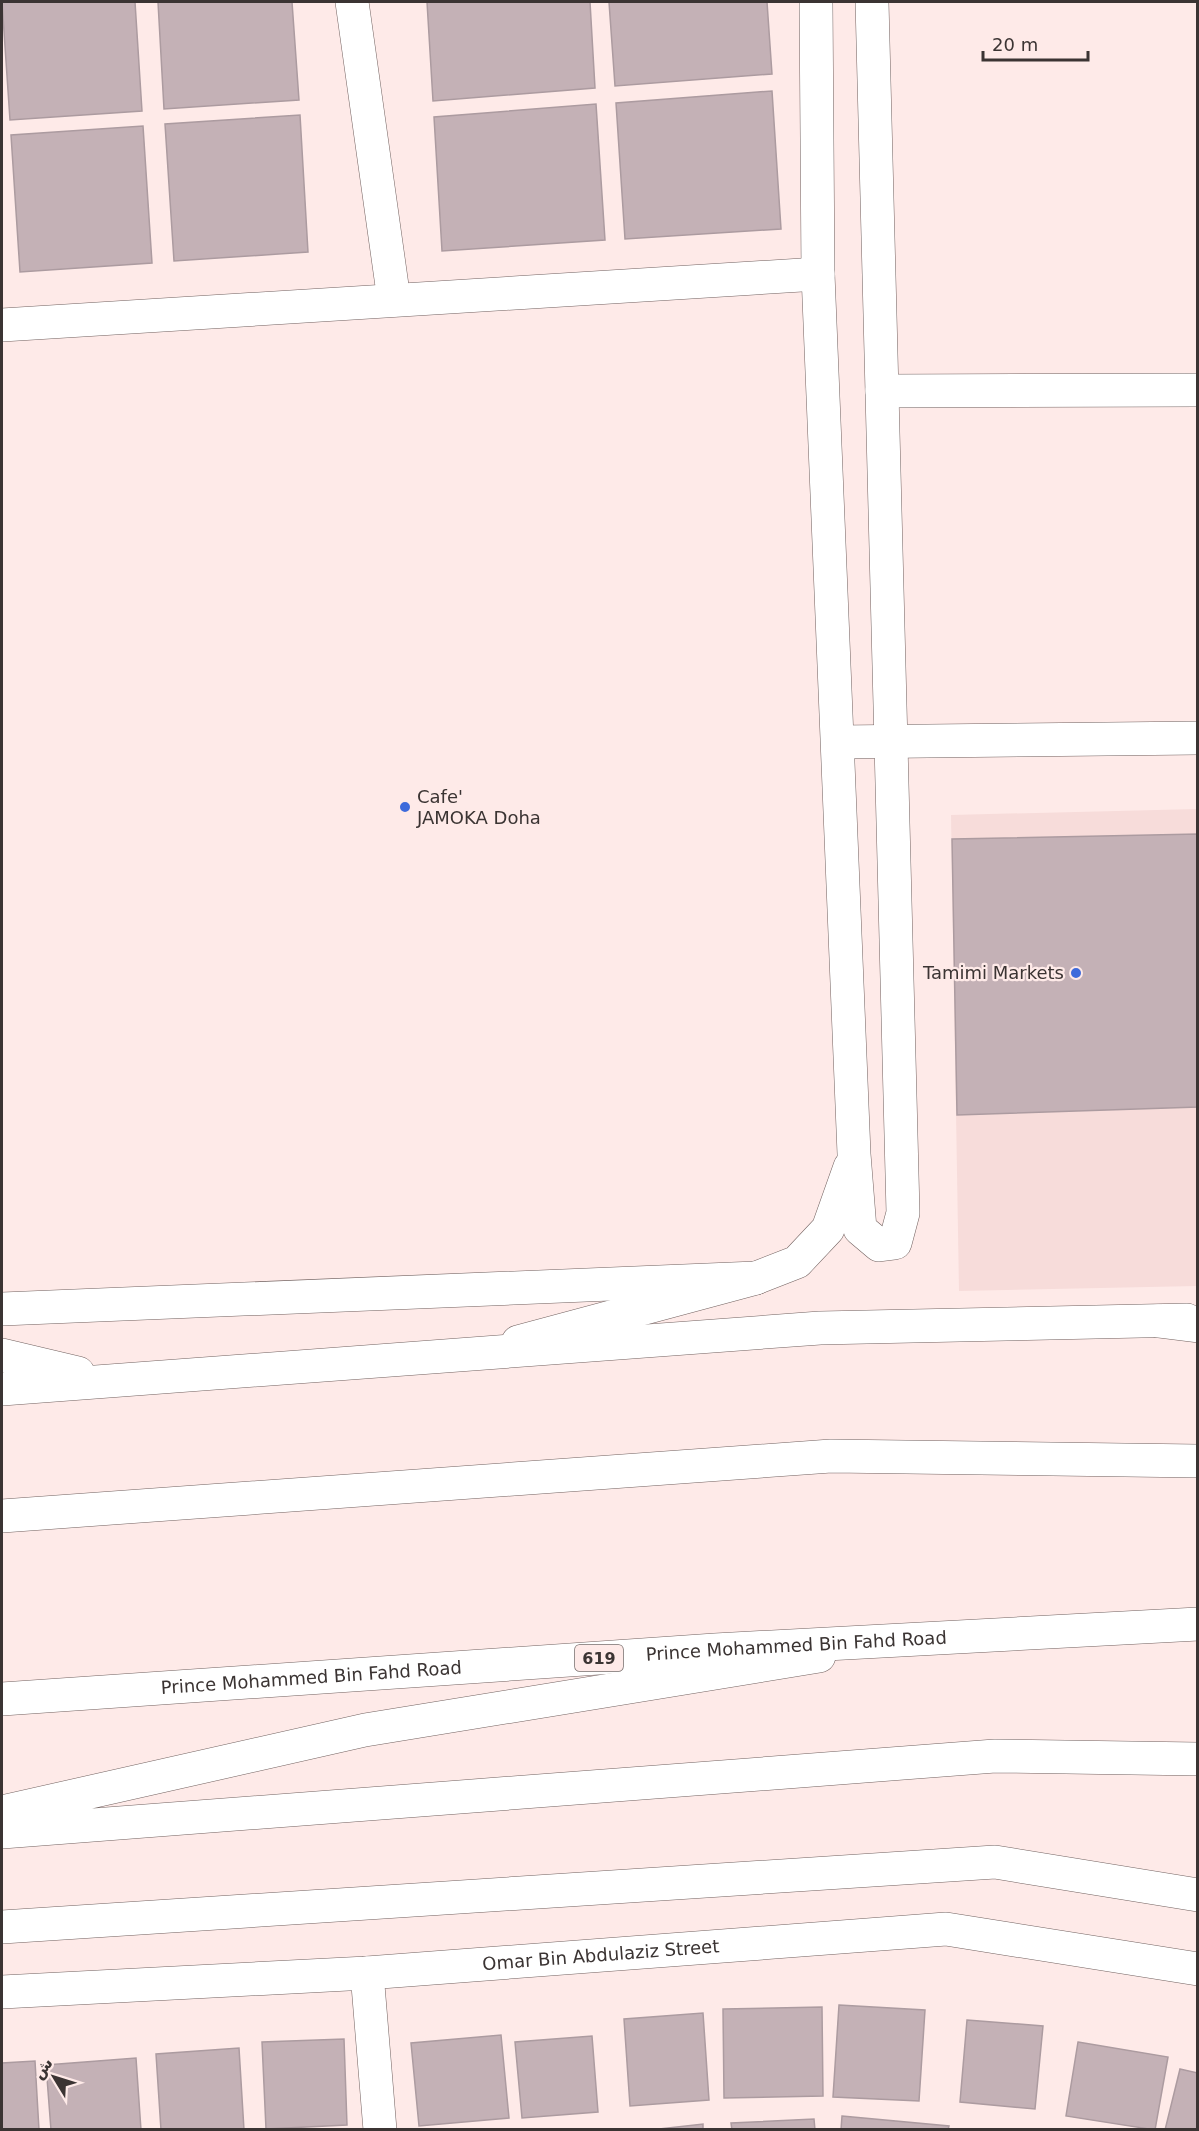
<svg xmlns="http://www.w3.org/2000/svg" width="1199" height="2131" font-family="'DejaVu Sans',Cairo,sans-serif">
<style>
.built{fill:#f7dcda}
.building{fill:#c4b1b6;stroke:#ac9ba0;stroke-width:1.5}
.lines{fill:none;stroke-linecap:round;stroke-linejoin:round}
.minor-casing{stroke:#726260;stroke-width:34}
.major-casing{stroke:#726260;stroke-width:34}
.highway-casing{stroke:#726260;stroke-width:34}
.minor{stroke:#fff;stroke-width:33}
.major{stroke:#fff;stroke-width:33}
.highway{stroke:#fff;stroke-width:33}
.poi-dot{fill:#3d6adb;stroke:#feeae8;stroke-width:2}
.labels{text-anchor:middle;stroke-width:4.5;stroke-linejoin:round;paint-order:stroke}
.shield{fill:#feeae8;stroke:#766b69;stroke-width:1.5}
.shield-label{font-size:16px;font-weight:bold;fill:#3b3433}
.poi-label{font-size:18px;fill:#3b3433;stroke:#feeae8;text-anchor:start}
.street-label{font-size:18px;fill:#3b3433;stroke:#feeae8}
</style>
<rect width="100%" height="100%" fill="#feeae8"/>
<path class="built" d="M1197,809v477l-238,5 -8,-476z"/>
<path class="building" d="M2,2h133l7,109 -132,9z
M158,2h134l7,98 -135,9z
M427,2h163l5,86 -162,13z
M609,2h158l5,72 -157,12z
M772,91l9,138 -156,10 -9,-136z
M596,104l9,136 -163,11 -8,-134z
M300,115l8,137 -134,9 -9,-137z
M143,126l9,137 -132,9 -9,-137z
M1198,834v273l-241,8 -5,-276z
M839,2005l86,5 -6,91 -86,-4z
M822,2007l1,89 -99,2 -1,-89z
M703,2013l6,87 -79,6 -6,-87z
M967,2020l76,6 -8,83 -75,-7z
M501,2035l8,83 -90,8 -8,-83z
M592,2036l6,76 -76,6 -7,-76z
M344,2039l3,86 -81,4 -4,-87z
M1078,2042l90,15 -13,73 -89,-14z
M239,2048l5,82h-83l-5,-76z
M136,2058l5,72h-90l-5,-65z
M35,2061l4,69h-37v-67z
M1180,2069l18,4v57h-33z
M842,2116l107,10 -1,4h-107z
M814,2119l1,11h-83l-1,-7z
M703,2124v6h-53z"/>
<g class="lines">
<g class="minor-casing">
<g id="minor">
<path d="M352,2l42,298"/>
<path d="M816,2l2,272 36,880 6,75 19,16 16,-2 8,-30 -31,-1211"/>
<path d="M2,325l816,-51"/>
<path d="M882,391l316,-1"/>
<path d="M838,742l360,-4"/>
<path d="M2,1309l754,-31"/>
<path d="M518,1342l238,-64 41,-16 31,-33 22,-62"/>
<path d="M2,1927l993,-65 203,33"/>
<path d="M367,1973l13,157"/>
<path id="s1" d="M2,1992l365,-19 579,-44 252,40"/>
</g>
</g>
<g class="major-casing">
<path id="major" d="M2,1355l76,18
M2,1389l818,-61 367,-8
M2,1812l363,-82 454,-74
M2,1832l993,-76 203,3"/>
</g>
<g class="highway-casing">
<g id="highway">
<path d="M1158,1321l40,5"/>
<path d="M2,1516l829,-60 367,5"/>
<path id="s2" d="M2,1699l713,-49 483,-26"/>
</g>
</g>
<use href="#minor" class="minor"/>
<use href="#major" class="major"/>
<use href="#highway" class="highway"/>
</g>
<g class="poi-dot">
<circle cx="405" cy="807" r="6"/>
<circle cx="1076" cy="973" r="6"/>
</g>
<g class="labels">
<rect class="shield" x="575" y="1645" width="48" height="26" rx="4.5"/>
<g class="shield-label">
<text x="599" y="1664">619</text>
</g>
<g class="poi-label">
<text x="417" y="803">Cafe'<tspan x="417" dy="21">JAMOKA Doha</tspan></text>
<text x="1064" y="979" text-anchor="end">Tamimi Markets</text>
</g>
<g class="street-label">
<text dy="6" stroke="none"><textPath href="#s2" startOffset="796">Prince Mohammed Bin Fahd Road</textPath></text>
<text dy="6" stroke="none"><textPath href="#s2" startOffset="310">Prince Mohammed Bin Fahd Road</textPath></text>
<text dy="6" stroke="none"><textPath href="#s1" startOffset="600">Omar Bin Abdulaziz Street</textPath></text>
</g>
</g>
<rect width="1199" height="2131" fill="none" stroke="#3b3433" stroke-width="6"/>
<g transform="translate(54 2077) rotate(308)" stroke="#feeae8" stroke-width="4.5" paint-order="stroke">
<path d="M0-4.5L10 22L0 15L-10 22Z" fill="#3b3433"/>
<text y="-9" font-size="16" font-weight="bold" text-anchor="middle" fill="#3b3433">ش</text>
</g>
<path d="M983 51v9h105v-9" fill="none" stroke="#3b3433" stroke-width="3"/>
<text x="992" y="51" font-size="18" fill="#3b3433" stroke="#feeae8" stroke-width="4.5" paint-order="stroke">20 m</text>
</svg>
